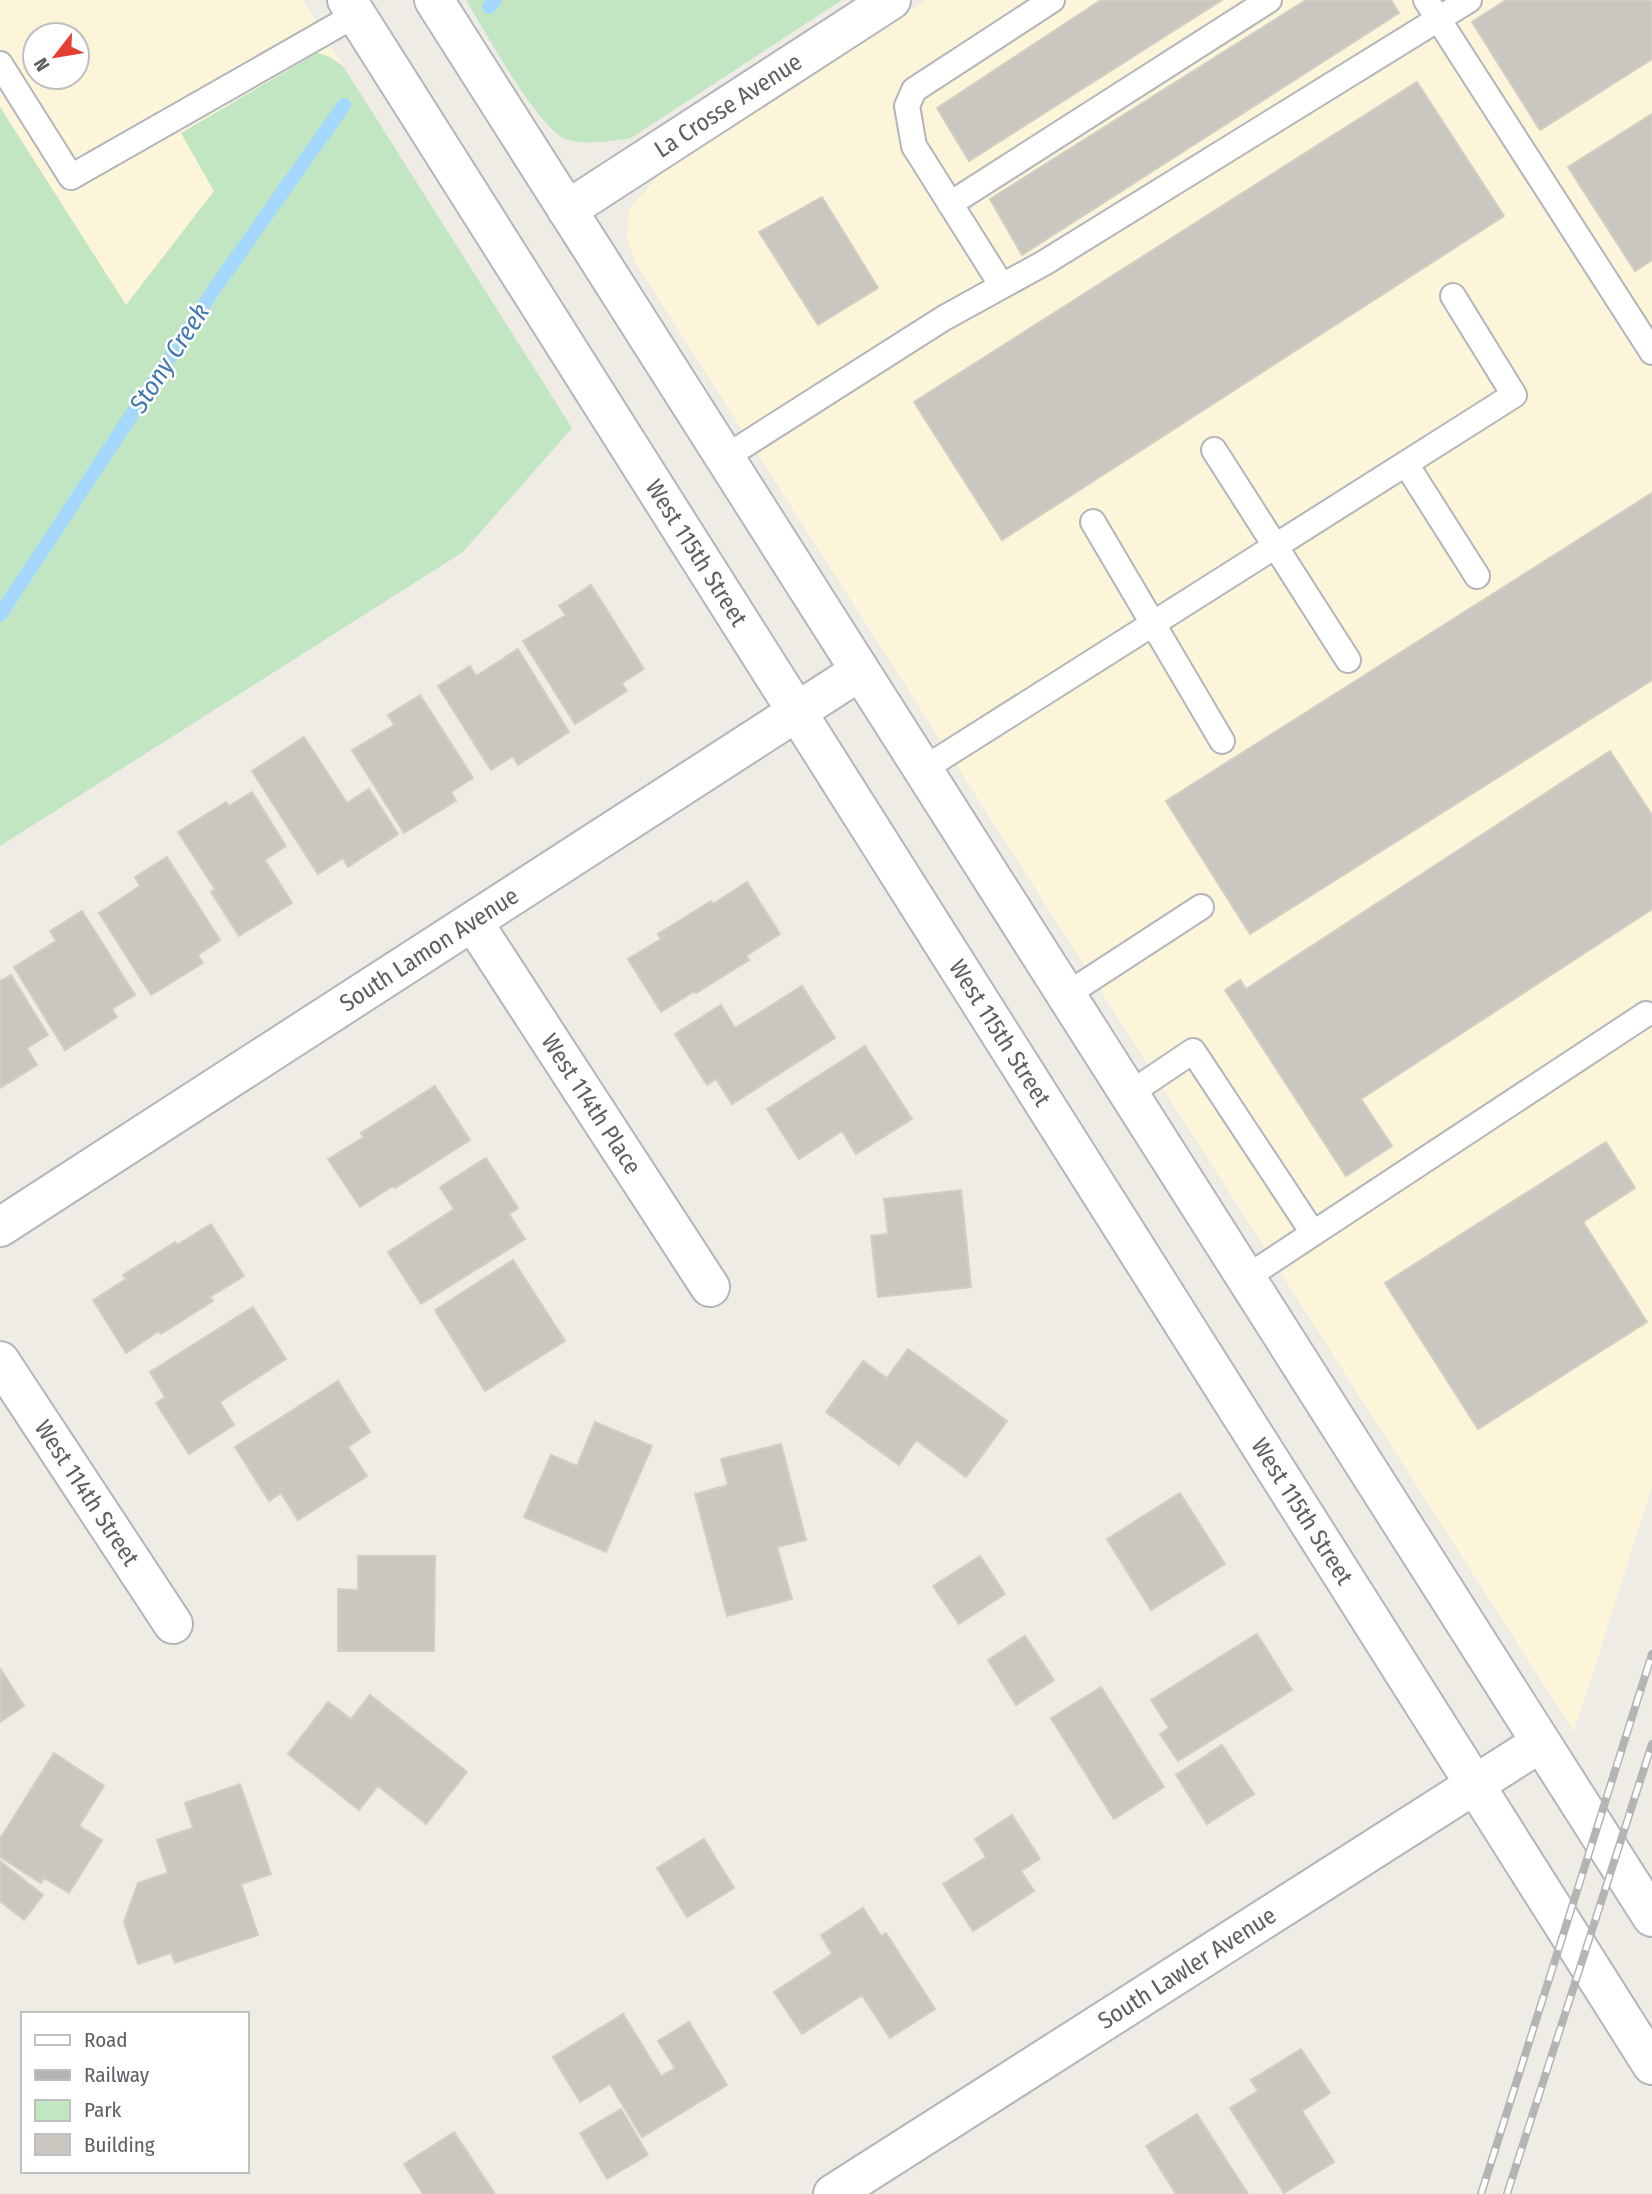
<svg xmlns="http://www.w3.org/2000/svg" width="1652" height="2194" font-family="'Fira Sans Condensed',sans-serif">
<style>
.commercial{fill:#fdf5da;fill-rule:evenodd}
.green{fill:#c1e6c1}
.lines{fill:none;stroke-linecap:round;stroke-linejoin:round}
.stream{stroke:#a5d8fe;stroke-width:14}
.building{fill:#cac7c1;stroke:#d3cec2;stroke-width:2}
.lane-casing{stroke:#b2b5b9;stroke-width:28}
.street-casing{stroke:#b2b5b9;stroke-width:42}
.secondary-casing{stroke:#b3b7bb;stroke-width:42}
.lane{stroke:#fff;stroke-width:24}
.street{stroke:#fff;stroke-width:38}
.secondary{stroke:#fff;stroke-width:38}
.rail-casing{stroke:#b3b4b4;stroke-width:8}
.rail{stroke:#fff;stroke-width:5;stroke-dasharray:16;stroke-linecap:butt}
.labels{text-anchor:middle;stroke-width:5;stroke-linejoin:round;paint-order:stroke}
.street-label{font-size:24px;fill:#5c6064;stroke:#fff}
.water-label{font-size:26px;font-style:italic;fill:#4278b0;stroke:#fff}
</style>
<rect width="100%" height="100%" fill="#eeece4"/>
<path class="commercial" d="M0,0h303l40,66 -13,-9 -149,76 33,58 -88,114 -126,-198zM35,35h42v42h-42z
M926,0h726v1487l-78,245 -939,-1470 -8,-23 2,-30 40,-45z"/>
<path class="green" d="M466,0h376l-211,138c-21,3 -44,8 -65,1 -28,-10 -82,-110 -100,-139z
M317,53l13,4 13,9 229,362 -109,124 -463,294v-739l126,198 88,-114 -33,-58z"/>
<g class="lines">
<path class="stream" d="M489,7l6,-7
M0,615l215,-327 129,-183"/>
</g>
<path class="building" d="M1101,0h121l-253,161 -32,-53z
M1306,0h85l8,13 -377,242 -32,-56z
M1506,0h146v59l-112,71 -68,-108z
M1417,82l87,134 -502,324 -88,-138z
M1652,114v146l-17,11 -67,-104z
M822,197l56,91 -60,37 -59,-93z
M1652,493v187l-402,254 -84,-133z
M591,585l53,84 -22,14 5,8 -52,33 -52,-83 43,-26 -7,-9z
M518,649l51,83 -51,33 -5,-9 -22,14 -53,-84 32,-20 6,10z
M420,695l53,83 -22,14 5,9 -52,32 -52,-83 42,-25 -6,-10z
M304,737l43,66 22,-14 29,45 -50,33 -5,-9 -25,16 -66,-103z
M1610,751l42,64v94l-291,190 31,47 -46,30 -121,-186 15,-10 6,9z
M252,792l34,54 -21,14 27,43 -53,33 -28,-44 4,-3 -37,-57 48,-30 3,4z
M167,857l53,83 -22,15 5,8 -52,32 -52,-82 41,-27 -5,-9z
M747,882l33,52 -34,22 3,4 -53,33 -1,-2 -34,21 -33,-53 33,-20 -3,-5 53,-33 2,3z
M82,911l53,84 -23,14 5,8 -52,33 -51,-83 42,-26 -6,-10z
M11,975l37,60 -21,13 10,17 -37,23v-107z
M802,986l33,52 -103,66 -16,-25 -9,6 -32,-51 46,-29 14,23z
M865,1046l47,73 -56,35 -14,-23 -43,28 -32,-50z
M435,1086l35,54 -75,48 -2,-2 -33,21 -32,-48 36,-22 -3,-4z
M1606,1142l29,46 -52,34 64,100 -169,107 -93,-146z
M486,1158l32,50 -9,6 16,25 -104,65 -33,-52 66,-43 -14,-22z
M961,1190l10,97 -93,10 -7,-61 17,-2 -4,-35z
M211,1224l33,52 -34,21 3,4 -52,33 -2,-3 -33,22 -33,-53 33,-21 -3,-4 52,-33 2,3z
M513,1260l52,81 -80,50 -50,-81z
M253,1307l33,52 -66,43 14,23 -45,29 -33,-51 9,-6 -15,-25z
M908,1349l99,72 -41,56 -50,-37 -17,25 -73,-53 37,-51 24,17z
M338,1381l32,51 -22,15 19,29 -69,44 -17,-27 -12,8 -34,-54z
M595,1422l57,24 -46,106 -82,-35 27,-62 26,11z
M781,1444l25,96 -29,7 15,52 -65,17 -32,-122 33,-9 -7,-26z
M1180,1493l45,71 -74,46 -44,-71z
M358,1556h77l-1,95h-96v-62l20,1z
M980,1556l25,38 -46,30 -26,-38z
M1257,1634l35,56 -114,71 -18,-27 9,-6 -18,-28z
M1025,1636l29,44 -38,25 -28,-45z
M0,1668l24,38 -24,16z
M1101,1687l63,100 -50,32 -63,-101z
M370,1695l97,77 -41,52 -48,-38 -19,24 -71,-56 40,-52 23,17z
M1222,1745l32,49 -47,30 -31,-49z
M54,1753l50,33 -25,40 23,14 -33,53 -25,-15 -3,5 -41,-26v-18z
M240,1784l31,90 -30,10 17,51 -83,28 -4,-10 -33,11 -14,-42 14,-39 30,-10 -11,-33 36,-12 -8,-25z
M1012,1815l28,44 -19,12 13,20 -61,40 -30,-47 43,-27 -11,-18z
M704,1839l30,49 -47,29 -30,-49z
M0,1861l43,34 -19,25 -24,-19z
M863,1908l18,28 5,-3 49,76 -45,29 -28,-43 -60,39 -28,-42 58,-38 -11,-19z
M623,2014l38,62 14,-8 -17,-27 31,-19 38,63 -85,52 -32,-53 -30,18 -27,-45z
M1301,2049l29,44 -28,18 32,51 -50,31 -54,-85 28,-17 -7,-11z
M621,2109l27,46 -41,24 -27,-46z
M1197,2114l51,80h-72l-30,-48z
M454,2132l41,62h-72l-19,-30z"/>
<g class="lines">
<g class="lane-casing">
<path id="lane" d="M1426,0l226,352
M0,64l71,113 286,-163
M950,204l319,-204
M1002,286l-88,-140 -7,-40 7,-16 138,-90
M1214,450l134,210
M724,458l220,-140 100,-55 425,-263
M1406,464l71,112
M1093,522l129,219
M922,770l592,-375 -61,-99
M1066,995l135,-88
M1129,1094l64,-43 120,182
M1247,1277l399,-263"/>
</g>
<g class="street-casing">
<g id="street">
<path id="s1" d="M567,210l324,-210"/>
<path id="s2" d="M473,922l237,365"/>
<path id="s3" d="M0,1227l860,-556"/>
<path id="s4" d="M0,1361l173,263"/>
<path id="s5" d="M833,2194l707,-451"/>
</g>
</g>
<g class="secondary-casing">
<g id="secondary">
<path id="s6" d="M347,0l1305,2065"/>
<path d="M434,0l1218,1917"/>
</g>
</g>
<use href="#lane" class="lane"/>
<use href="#street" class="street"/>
<use href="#secondary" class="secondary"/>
<g class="rail-casing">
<path id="rail" d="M1481,2194l171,-540
M1507,2194l145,-450"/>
</g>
<use href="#rail" class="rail"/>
</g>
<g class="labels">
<g class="street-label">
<text dy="8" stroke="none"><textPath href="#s1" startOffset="192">La Crosse Avenue</textPath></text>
<text dy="8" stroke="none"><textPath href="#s6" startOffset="654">West 115th Street</textPath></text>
<text dy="8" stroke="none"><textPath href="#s3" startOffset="511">South Lamon Avenue</textPath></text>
<text dy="8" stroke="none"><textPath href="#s6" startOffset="1222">West 115th Street</textPath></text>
<text dy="8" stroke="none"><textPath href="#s2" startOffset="217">West 114th Place</textPath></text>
<text dy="8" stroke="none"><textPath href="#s4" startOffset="158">West 114th Street</textPath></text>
<text dy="8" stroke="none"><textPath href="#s6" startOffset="1788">West 115th Street</textPath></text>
<text dy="8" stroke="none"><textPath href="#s5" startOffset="420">South Lawler Avenue</textPath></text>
</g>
<g class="water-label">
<text transform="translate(169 358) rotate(-57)" y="9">Stony Creek</text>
</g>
</g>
<rect x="21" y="2012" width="228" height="161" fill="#ffffff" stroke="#bebfc1" stroke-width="2"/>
<rect x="35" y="2035" width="35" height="10" fill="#ffffff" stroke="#bebfc1" stroke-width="2"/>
<text x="84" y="2047" font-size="21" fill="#5c6064">Road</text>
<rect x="35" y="2070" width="35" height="10" fill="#b3b4b4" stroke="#bebfc1" stroke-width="2"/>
<text x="84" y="2082" font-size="21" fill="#5c6064">Railway</text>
<rect x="35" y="2100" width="35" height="21" fill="#c1e6c1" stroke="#bebfc1" stroke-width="2"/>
<text x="84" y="2117" font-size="21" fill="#5c6064">Park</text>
<rect x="35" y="2134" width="35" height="21" fill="#cac7c1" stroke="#bebfc1" stroke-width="2"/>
<text x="84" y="2152" font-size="21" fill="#5c6064">Building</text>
<g transform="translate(56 56) rotate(239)"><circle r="33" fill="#ffffff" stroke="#bebfc1" stroke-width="2"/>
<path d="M0-5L12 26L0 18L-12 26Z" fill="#e73e32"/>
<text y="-10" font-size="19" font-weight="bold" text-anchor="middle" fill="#5c6064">N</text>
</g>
</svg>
